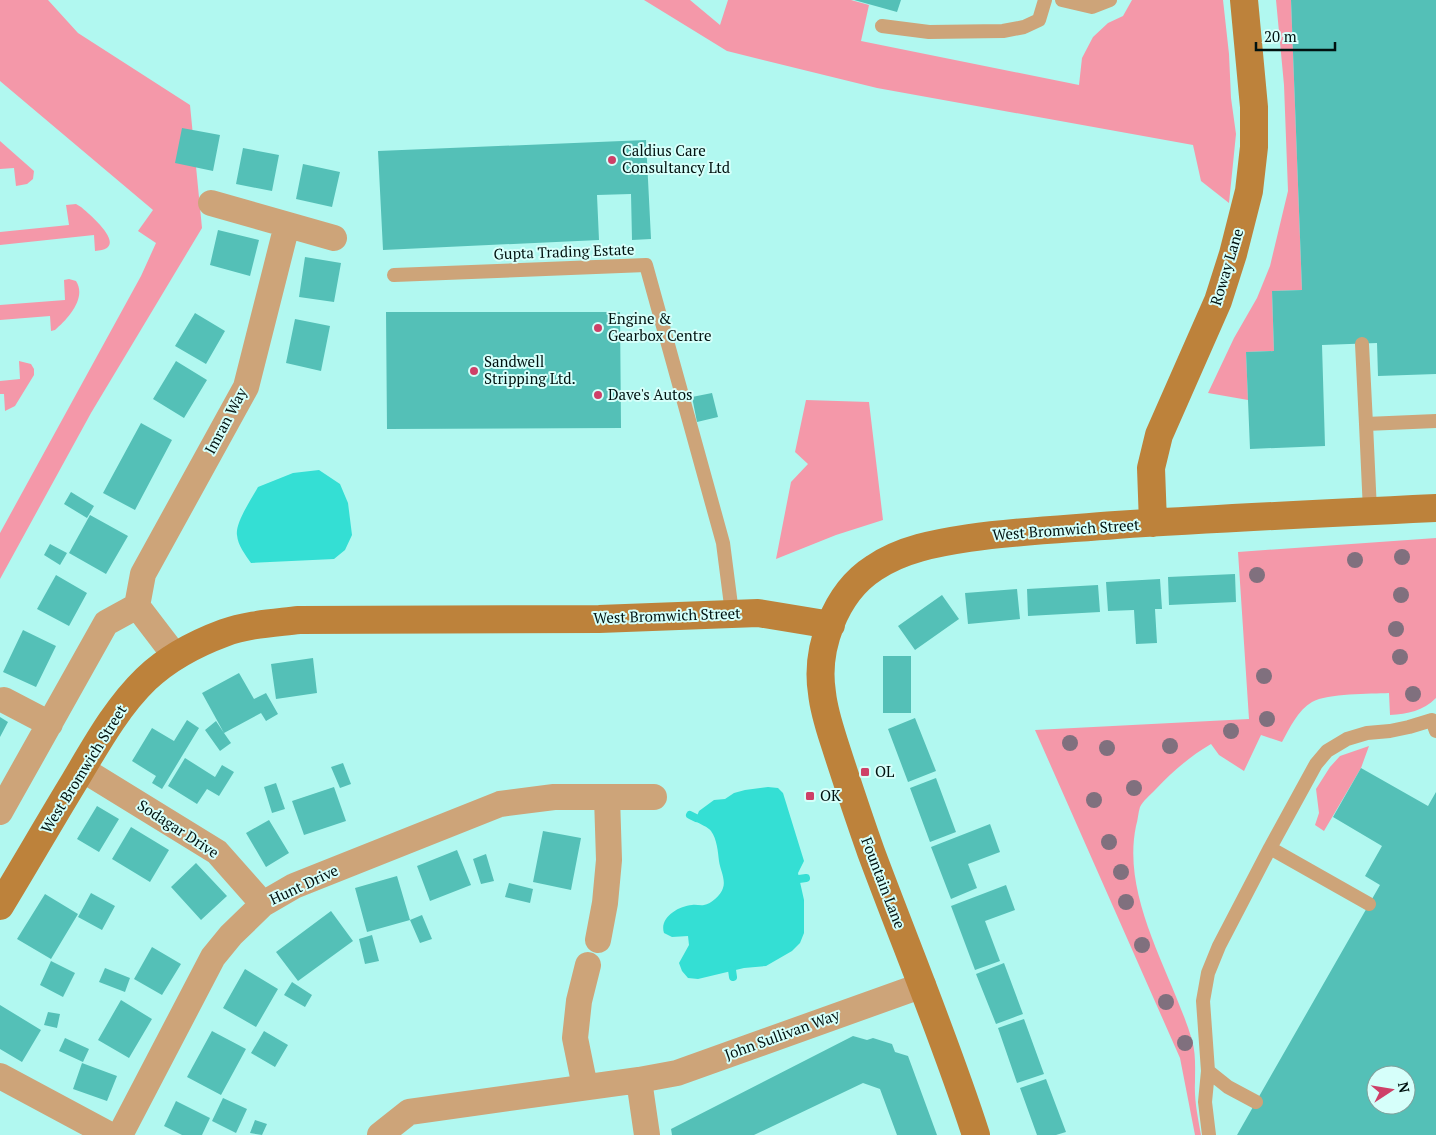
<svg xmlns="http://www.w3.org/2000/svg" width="1436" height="1135" font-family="'PT Serif',serif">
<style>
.green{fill:#f498a9}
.water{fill:#34dfd4}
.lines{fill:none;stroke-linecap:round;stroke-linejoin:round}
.stream{stroke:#34dfd4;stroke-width:8}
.building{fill:#54c0b7;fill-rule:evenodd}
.lane{stroke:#cda479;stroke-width:14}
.street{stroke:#cda479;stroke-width:26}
.secondary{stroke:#bd823b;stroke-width:28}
.tree{fill:#80707e}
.poi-dot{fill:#ce4068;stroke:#d6fffa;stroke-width:2}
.labels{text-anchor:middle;stroke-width:4;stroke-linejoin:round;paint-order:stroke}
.poi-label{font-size:15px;fill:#001210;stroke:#d6fffa;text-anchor:start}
.street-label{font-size:15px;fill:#001210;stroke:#d6fffa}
</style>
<rect width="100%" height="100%" fill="#b1f8f0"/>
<path class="green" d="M0,0h48l30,33 112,72 12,123 -111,185 -91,166v-46l141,-257 15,-33 -18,-12 15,-21 -153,-129z
M644,0h46l30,25 8,-25h123l18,5 -8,36 218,44 3,-27 11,-21 15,-14 15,-7 9,-16h91l6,54 2,44 5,36 -7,69 -28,-22 -8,-36 -316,-57 -150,-37z
M1276,0h15l11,290 -30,1 2,60 -28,1 2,48 -40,-7 26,-55 23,-40 13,-32 18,-75 -4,-106z
M0,141l34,30 -1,8 -6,5 -11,2 -2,-18 -14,1z
M76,204l5,3c8,7 51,42 14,44l-1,-16 -94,10v-13l69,-7 -3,-20z
M69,279l7,2c11,17 -8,38 -21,49l-4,1 -1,-15 -50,4v-15l65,-5 -1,-20z
M19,361l12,3 3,5v6l-19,31 -10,5 -1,-17h-4v-13l20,-2z
M806,400l63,2 14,118 -47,15 -60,24 15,-77 17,-18 -13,-12z
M1436,538v160c-13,13 -28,16 -46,17l-1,-22c-19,1 -61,0 -77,9 -14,8 -23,27 -30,40l-21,-7 -17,36 -25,-16 -8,-11c-22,13 -39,28 -56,46 -5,5 -12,11 -15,17 -2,6 -2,13 -4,19 -15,72 36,147 56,214 4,14 3,28 3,42 -1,18 3,36 6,53h-6l-15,-77 -145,-328 214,-11 -11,-167z
M1369,746l-8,22 -37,63 -9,-6 4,-12 -3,-24 14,-22 10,-11z"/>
<path class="water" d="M319,470l21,14 8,19 4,32 -7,15 -11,9 -83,4c-6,-9 -13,-17 -14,-28 -2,-12 15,-37 21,-48l35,-14z
M768,787l10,1 5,5 21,68 -6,12 6,27v33l-4,10 -8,8 -26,15 -22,2 -46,11 -10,-1 -6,-7 -3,-8 10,-18 -1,-9 -16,1 -8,-4c-5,-15 14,-27 28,-28 4,-1 8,1 12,0 7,-1 17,-10 19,-17 3,-8 -3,-19 -4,-27 -1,-9 -2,-22 -8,-30 -3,-4 -11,-7 -16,-10l4,-10 15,-11 11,-1 9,-6 11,-3z"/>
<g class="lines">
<path class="stream" d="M690,815l6,3
M799,879l7,-1
M732,970l1,7"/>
</g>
<path class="building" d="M854,0h47l-4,12z
M1291,0h145v374l-58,2 -1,-33 -55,2 3,101 -75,3 -4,-97 28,-1 -2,-60 30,-1z
M182,128l38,7 -7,36 -38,-8z
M646,140l5,99 -19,1 -1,-46 -34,1 2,45 -216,10 -5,-99z
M243,148l36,7 -7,36 -36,-7z
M303,164l37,8 -8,35 -36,-8z
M218,230l41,10 -9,36 -40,-11z
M305,257l36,6 -7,39 -35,-5z
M386,312h234l1,116 -234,1z
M195,313l30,18 -19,33 -31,-18z
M295,319l35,7 -9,45 -35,-8z
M176,361l31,19 -23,38 -31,-19z
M712,393l6,24 -21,5 -5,-25z
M141,423l31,17 -37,70 -32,-17z
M71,492l23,14 -7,12 -23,-14z
M90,515l38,21 -22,38 -37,-21z
M50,544l17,9 -7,12 -16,-10z
M1235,574l1,28 -67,3 -1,-28z
M56,575l31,18 -18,33 -32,-17z
M1160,579l2,30h-7l2,34 -21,1 -2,-34 -26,1 -2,-29z
M1098,585l2,27 -72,4 -1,-27z
M1017,589l3,30 -52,5 -3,-31z
M942,595l17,24 -44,31 -17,-24z
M23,630l33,16 -20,41 -33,-15z
M883,656h28v57h-28z
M313,658l4,35 -41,6 -5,-35z
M239,673l15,26 12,-6 12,21 -12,7 -5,-8 -37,20 7,10 -11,8 -15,-21 11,-9 8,12 -22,-40z
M0,717l8,5 -8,15z
M915,718l21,53 -28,11 -20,-53z
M187,720l12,8 -37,61 -10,-6 4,-7 -24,-15 20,-33 22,13z
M185,758l30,19 7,-12 12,7 -15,24 -12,-7 -10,15 -29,-18z
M343,763l8,21 -11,4 -9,-21z
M1361,768l67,38 8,-14v343h-199l143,-250 -15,-9 17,-30 -49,-29zM1376,1075h30v30h-30z
M936,778l20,54 -26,10 -20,-54z
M276,783l9,26 -13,4 -8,-26z
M334,787l12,34 -42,14 -12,-34z
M97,806l22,13 -20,33 -22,-13z
M269,820l20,33 -23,14 -20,-34z
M990,824l10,28 -32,12 9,24 -26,11 -20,-52z
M131,827l38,23 -19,32 -38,-23z
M543,831l38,7 -10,52 -38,-8z
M457,850l14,35 -41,16 -13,-35z
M486,854l8,27 -13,3 -8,-25z
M196,863l31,33 -26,24 -30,-33z
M397,876l13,44 -43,12 -12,-44z
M509,883l24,6 -3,14 -25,-6z
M1006,885l9,25 -30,11 15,40 -25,9 -24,-64z
M91,893l24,13 -13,24 -24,-13z
M45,894l33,20 -27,45 -34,-20z
M331,911l22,30 -55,40 -22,-29z
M422,915l10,24 -12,4 -10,-23z
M372,935l7,26 -14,3 -6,-25z
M152,947l29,17 -19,31 -28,-16z
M51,961l24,12 -12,24 -23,-12z
M1004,963l19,51 -27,10 -20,-50z
M105,968l25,10 -5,14 -26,-10z
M245,969l33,20 -22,38 -33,-19z
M292,982l20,13 -7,12 -21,-12z
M121,1000l31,19 -23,39 -31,-18z
M0,1005l41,25 -19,32 -22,-13z
M48,1012l12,2 -3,14 -13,-3z
M1024,1019l20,55 -27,9 -19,-55z
M212,1031l34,18 -25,46 -34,-18z
M264,1031l24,14 -13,22 -24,-14z
M853,1036l14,4 6,-2 19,6 3,8 13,4 29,79h-40l-17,-46 -17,-6 -109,52h-82l-1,-6z
M65,1038l24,11 -6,13 -24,-11z
M82,1063l35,13 -10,25 -34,-12z
M1046,1079l20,53 -10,3h-19l-17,-47z
M223,1098l24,11 -11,24 -24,-12z
M176,1101l34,17 -8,17h-20l-18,-9z
M255,1120l12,4 -5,11 -12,-2z"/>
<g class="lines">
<path class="lane" d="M1062,0l30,7 18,-7
M882,26l47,6 74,-1 21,-4 15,-7 6,-20
M394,275l252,-10 77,278 9,70
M1362,344l4,80 70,-3
M1366,424l4,87
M1270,848l46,-84 11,-13 20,-12 20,-6 23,-2 19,-4 23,-7 4,11
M1208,1071l-5,-70 5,-28 11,-27 51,-98 99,56
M1209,1135l-4,-33 3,-31 20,16 28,15"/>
<path class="street" d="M211,203l123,35
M176,657l-39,-51 6,-32 103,-187 41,-162
M4,700l46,24
M82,769l135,83 46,52
M0,812l106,-189 31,-17
M598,940l7,-37 4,-43 -2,-63
M0,1076l110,59
M639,1080l8,55
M585,1087l-10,-49 4,-37 9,-36
M120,1135l93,-178 18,-22 32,-31 31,-18 206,-82 54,-7h100
M380,1135l29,-23 230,-32 38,-7 246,-88"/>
<path class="secondary" d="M1153,523l-2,-55 8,-33 59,-134 15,-47 16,-63 5,-44v-40l-10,-107
M0,906c25,-41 49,-83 74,-124 21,-35 42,-74 72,-103 21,-20 51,-36 78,-46 24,-9 51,-10 75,-13l300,-1 159,-6 73,12
M976,1135c-31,-96 -70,-189 -105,-283 -12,-34 -23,-67 -34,-101 -6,-19 -13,-38 -15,-58 -7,-44 13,-100 52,-125 28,-19 62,-25 95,-30 49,-7 98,-9 147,-13 107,-7 213,-12 320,-17"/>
</g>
<g class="tree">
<circle cx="1402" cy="557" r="8"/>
<circle cx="1355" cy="560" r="8"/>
<circle cx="1257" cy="575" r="8"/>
<circle cx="1401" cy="595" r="8"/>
<circle cx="1396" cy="629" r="8"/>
<circle cx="1400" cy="657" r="8"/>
<circle cx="1264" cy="676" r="8"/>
<circle cx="1413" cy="694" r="8"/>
<circle cx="1267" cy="719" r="8"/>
<circle cx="1231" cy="731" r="8"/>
<circle cx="1070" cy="743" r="8"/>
<circle cx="1170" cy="746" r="8"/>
<circle cx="1107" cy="748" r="8"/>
<circle cx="1134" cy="788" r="8"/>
<circle cx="1094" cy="800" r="8"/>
<circle cx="1109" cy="842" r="8"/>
<circle cx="1121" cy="872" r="8"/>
<circle cx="1126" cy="902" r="8"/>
<circle cx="1142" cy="945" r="8"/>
<circle cx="1166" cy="1002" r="8"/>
<circle cx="1185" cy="1043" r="8"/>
</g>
<g class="poi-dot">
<circle cx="612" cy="160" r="5"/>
<circle cx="598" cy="328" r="5"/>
<circle cx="474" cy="371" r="5"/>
<circle cx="598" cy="395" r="5"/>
<rect x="860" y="767" width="10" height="10" rx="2.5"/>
<rect x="805" y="791" width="10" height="10" rx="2.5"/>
</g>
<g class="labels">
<g class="poi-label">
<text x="622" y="156">Caldius Care<tspan x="622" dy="17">Consultancy Ltd</tspan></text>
<text x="608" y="324">Engine &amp;<tspan x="608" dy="17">Gearbox Centre</tspan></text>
<text x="484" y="367">Sandwell<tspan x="484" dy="17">Stripping Ltd.</tspan></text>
<text x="608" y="400">Dave's Autos</text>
<text x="875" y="777">OL</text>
<text x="820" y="801">OK</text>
</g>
<g class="street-label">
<text transform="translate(564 252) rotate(-2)" y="5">Gupta Trading Estate</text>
<text transform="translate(1227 267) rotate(-73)" y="5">Roway Lane</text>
<text transform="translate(226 421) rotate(-62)" y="5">Imran Way</text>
<text transform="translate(1066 530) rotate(-4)" y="5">West Bromwich Street</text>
<text transform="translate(667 616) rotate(-2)" y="5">West Bromwich Street</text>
<text transform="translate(84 769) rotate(-58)" y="5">West Bromwich Street</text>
<text transform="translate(178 829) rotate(33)" y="5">Sodagar Drive</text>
<text transform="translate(883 883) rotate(69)" y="5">Fountain Lane</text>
<text transform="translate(304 885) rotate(-25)" y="5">Hunt Drive</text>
<text transform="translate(782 1035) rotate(-20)" y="5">John Sullivan Way</text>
</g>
</g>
<g transform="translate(1391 1090) rotate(78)"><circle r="24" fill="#d6fffa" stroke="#80a09c"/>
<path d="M0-4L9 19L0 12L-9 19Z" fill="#ce4068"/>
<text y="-8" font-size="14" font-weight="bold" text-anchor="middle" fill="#001210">N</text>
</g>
<path d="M1256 42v8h79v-8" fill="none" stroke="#001210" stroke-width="2.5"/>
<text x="1264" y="42" font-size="15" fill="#001210" stroke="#d6fffa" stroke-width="4" paint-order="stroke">20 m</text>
</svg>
